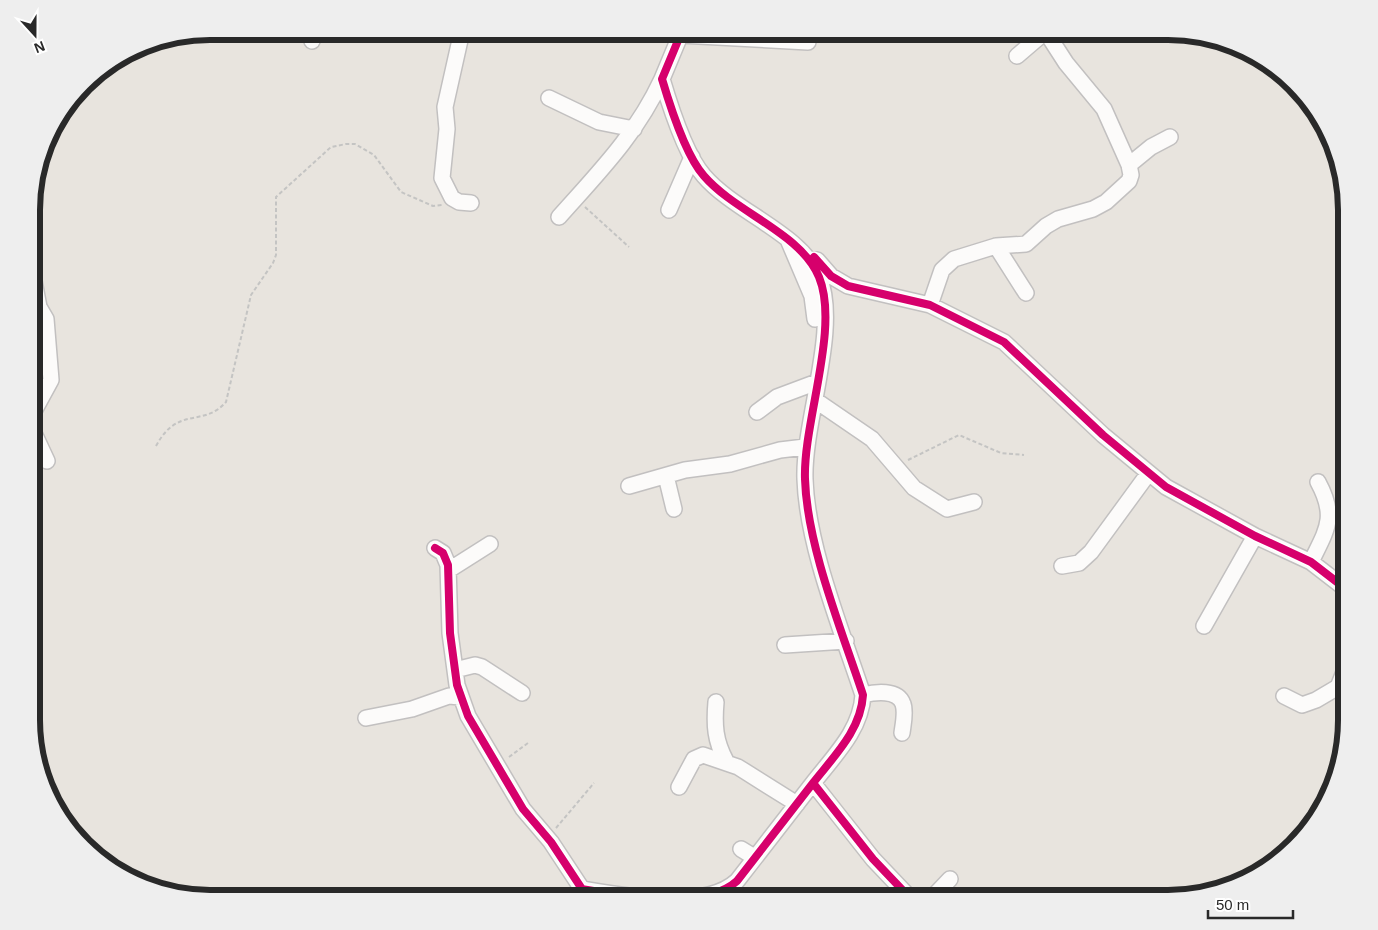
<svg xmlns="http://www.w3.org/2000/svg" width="1378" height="930" font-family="Arial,sans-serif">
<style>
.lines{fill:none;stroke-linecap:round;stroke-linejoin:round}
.minor-casing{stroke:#c2c0c0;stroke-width:18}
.path{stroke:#c4c4c3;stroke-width:2;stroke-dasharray:4 2.5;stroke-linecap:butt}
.minor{stroke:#fcfbfa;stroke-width:15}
.cycleway-casing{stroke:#fff;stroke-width:11}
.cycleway{stroke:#d6006c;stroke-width:8}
.rim{fill:none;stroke:#292929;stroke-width:6}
</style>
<rect width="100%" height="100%" fill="#e8e4de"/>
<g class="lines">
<g class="minor-casing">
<path id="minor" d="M462,31l-17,76 2,22 -5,49 10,20 7,4 12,1
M682,31l-20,48c8,27 24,77 42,97 32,37 97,57 115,101 21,51 -16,145 -14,202 2,67 37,152 58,216 -2,35 -29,61 -50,88l60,76 38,40
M680,35l128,7
M312,41l3,-10
M1017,56l28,-24
M549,98l50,24 35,7
M1129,165l22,-18 19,-10
M669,210l23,-53
M559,217c40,-45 77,-82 103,-138
M789,242l23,54 3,23
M996,246l30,47
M817,260l14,16 17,10 82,19 74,37 99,93 63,52 89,49 56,26 35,27
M33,276l6,31 7,12 5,61 -18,33
M930,305l12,-35 12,-11 42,-13 30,-2 20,-18 12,-7 35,-10 13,-7 23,-21 2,-6 -2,-10 -25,-56 -38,-46 -20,-31
M815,400l57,39 42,49 33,21 27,-7
M757,412l20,-15 40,-15
M33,431l14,30
M666,476l8,33
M629,486l56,-16 45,-6 50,-14 25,-3
M435,548l8,5 5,12 2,68 7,52 11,31 55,93 28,33 31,47c42,7 122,22 155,-8l76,-98
M1311,562c16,-33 26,-45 7,-80
M1062,566l17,-3 12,-11 57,-78
M449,570l41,-26
M1204,626l51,-90
M785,645l61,-4
M455,670l20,-5 7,2 40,26
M863,695c12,-3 35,-6 40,9 3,8 0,21 -1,29
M1284,696l18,9 14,-5 22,-13 8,-20
M716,702c-2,23 -1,39 10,59
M366,718l46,-9 37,-13 11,1
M679,787l15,-28 9,-4 35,12 59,37
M741,849l13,8
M931,899l19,-20"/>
</g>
<path class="path" d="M585,207l44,40
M156,446c22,-41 47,-18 70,-44l25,-107 22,-32 3,-8v-58l55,-50 15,-3h9l19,11 27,37 32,14 9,-1
M908,460l51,-25 42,18 23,2
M509,757l19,-14
M556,828l38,-45"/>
<use href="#minor" class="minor"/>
<g class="cycleway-casing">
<path id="cycleway" d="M682,31l-20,48c8,27 24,77 42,97 32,37 97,57 115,101 21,51 -16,145 -14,202 2,67 37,152 58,216 -2,35 -29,61 -50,88l60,76 38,40
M814,257l17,19 17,10 82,19 74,37 99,93 63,52 89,49 56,26 35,27
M435,548l8,5 5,12 2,68 7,52 11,31 55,93 28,33 31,47c42,7 122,22 155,-8l76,-98"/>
</g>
<use href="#cycleway" class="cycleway"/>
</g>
<path d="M0 0H1378V930H0ZM210 40H1168A170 170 0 0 1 1338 210V720A170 170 0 0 1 1168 890H210A170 170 0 0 1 40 720V210A170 170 0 0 1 210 40Z" fill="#eee" fill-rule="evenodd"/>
<path class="rim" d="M210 40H1168A170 170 0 0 1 1338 210V720A170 170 0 0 1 1168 890H210A170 170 0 0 1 40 720V210A170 170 0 0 1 210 40Z"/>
<g transform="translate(35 35) rotate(159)" stroke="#ffffff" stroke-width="4" paint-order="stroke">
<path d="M0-4L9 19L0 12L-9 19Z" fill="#292929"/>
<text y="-8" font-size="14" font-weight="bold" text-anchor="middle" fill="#292929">N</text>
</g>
<path d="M1208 910v8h85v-8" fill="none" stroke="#292929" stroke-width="2.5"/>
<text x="1216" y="910" font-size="15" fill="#292929" stroke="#ffffff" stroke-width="4" paint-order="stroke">50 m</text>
</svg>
